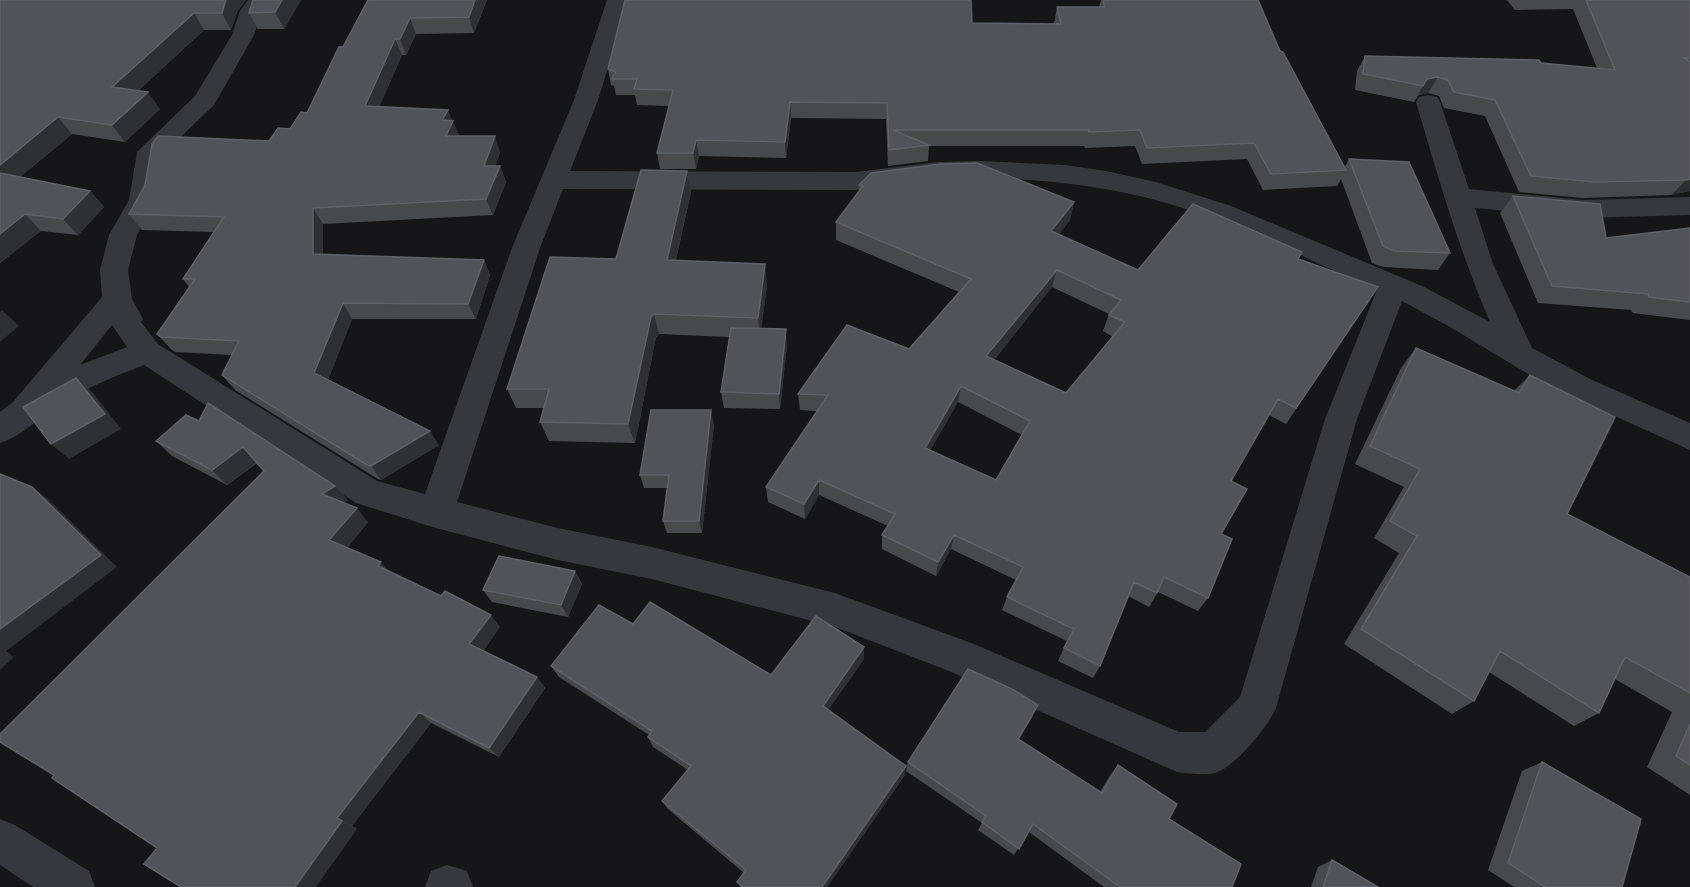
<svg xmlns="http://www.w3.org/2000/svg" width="1690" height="887" font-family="Signika,sans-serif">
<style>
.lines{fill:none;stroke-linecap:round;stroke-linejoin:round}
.minor{fill:#37383d;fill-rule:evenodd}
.wall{fill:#47494d;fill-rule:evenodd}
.shaded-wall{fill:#2f3033}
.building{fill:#525359;stroke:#5f6168;stroke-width:1.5;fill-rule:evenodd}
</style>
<rect width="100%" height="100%" fill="#161618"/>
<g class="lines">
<path class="minor" d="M248,0h22l-8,11 -8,24 -40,70 -52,50 -7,45 -18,35 -9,35 4,29 11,20 -2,3 17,22 219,137 48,13 87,-246 62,-148 33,-100h22l-31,100 -28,71 286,1 83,-10 42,-1 84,4 41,6 50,11 75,24 191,80 68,36c-31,-72 -52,-145 -74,-220l3,-5 9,-2 9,2 3,5 29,87 114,11 107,-3v18l-107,3 -108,-10 18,56 39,84 60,32 98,43v27l-142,-64 -98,-59 -48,-26 -45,118 -81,289c-8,19 -41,59 -61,65 -11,3 -26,0 -38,-1l-228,-101 -114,-44 -183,-48 -94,-19 -122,-32 -80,-25 -212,-138c-28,11 -56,22 -81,37 -21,13 -40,34 -63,41v-31l13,-10 89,-105 -2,-27 9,-35 20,-35 8,-48 58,-56 37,-61 8,-24zM981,178c55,1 109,6 163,19 78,19 159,60 233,93l-52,129 -85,278 -35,35h-26l-205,-88 -139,-51 -183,-46 -94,-19 -101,-26 83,-254 23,-59 293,1 83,-11zM112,325l15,22 -47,18z
M0,819l15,6 74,46 6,16h-62l-33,-22z
M447,865l20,6 6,16h-48l6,-16z"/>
</g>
<path class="wall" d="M0,0h246l-8,10 -7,20h-27l-66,61 22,18 -35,33 -53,-8 -52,43 70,14 14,16 -26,28 -37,-4 -41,32z
M301,0l-17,29h-26l-9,-16z
M368,0h119l-13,33 -58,1 -10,21h-4l-23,52 73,14 7,15 41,16 -5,14h5l6,16 -13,33 -170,9v30l161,6 6,15 -14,44h-124l-24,61 111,65 -58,35 -3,-1 -143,-89 -13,-15 10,-20 -57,-3 -4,-3 -14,-15 32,-47 -6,-8 31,-47 -72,-2 -13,-16 140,-73 21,-12 17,-16z
M1101,0h157l22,51 64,117 5,-9 101,94 -12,17 -55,-3 -11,-4 -31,-84 -4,7 -74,4 -16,-31 -105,5 -7,-18 -50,2 -1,-2h-155l-1,15 -40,5 -2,-47 -95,-1 -5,40 -87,-2 -3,13h-36l-3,-16 12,-47 -32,-1 -2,-10h-19l-2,-9 -3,-1 -3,-16 364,-46 82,1 3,-17h42z
M1507,0h183v191l-19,4 -88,3 -64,-6 -34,-76 -41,-8 -5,-12 -11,-3 -9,2 -5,7 -59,-12 2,-19 8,-15 176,7 56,5 -24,-59 -58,1z
M687,171l4,21 -15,68 91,25 -6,44 26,16 -7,64 -56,-1 -3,-16 8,-55 -70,-3 -3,3 -21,106 -86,-2 -9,-19 4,-14h-28l-9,-19 109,-130z
M859,185l215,17 -4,18 -11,14 79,36 160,-11 80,28 -92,137 -17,-9 -38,66 -23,117 -10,13 -40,-19 -9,15 -21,-11 -28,70 -7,12 -35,-17 9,-20 -65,-31 5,-13 9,-17 -65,-31 -15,27 -54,-27v-14l6,-9 -69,-31 -14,24 -37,-17 -2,-15 51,-76 -17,-1 -2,-16 111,-45 50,-57 -123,-52v-18l23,-31zM1052,287l57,27 -6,17 10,6 -47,56 -72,-33zM958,402l64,33 -26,45 -66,-30z
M1513,196l93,42 84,-10v92l-57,-7 -2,-3 -93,-7 -38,-90z
M1416,348l98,43 16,-16 37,139 123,63v218l-43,-28 25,-55 -57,-33 -16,34 -25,13 -85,-54 -15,29 -22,13 -108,-70 55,-91 -25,-15 30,-51 -49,-23 46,-96z
M199,421l136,65 13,14 -5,3 25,19 -21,26 41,23 112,56 -17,24 54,26 8,11 -46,69 -68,-34 -79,103 5,3 -200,19 -103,-73 210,-304 -7,-8 -30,22 -55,-29 -16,-15z
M714,424l-12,109h-35l-4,-12 4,-33h-23l-4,-13z
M575,571l7,13 -14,33 -76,-15 -9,-12z
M633,624l138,51 93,-16 -36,51 77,65 -78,112h-87l-3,-5 7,-9 -76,-64 -6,-8 26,-31 -35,-23 -5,-10 1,-2 -90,-58 -8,-11z
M1033,716l-14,23 81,53 11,-18 7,-9 114,122h-128l-75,-55 -15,23 -36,-25 4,-7 -76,-52 2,-9z
M1542,762l80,125h-108l-26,-17 34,-99z
M1332,860l46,27h-67l7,-20z"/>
<path class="shaded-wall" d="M226,0h20l-8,10 -7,20 -9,-17z
M282,0h19l-17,29 -9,-17z
M475,0h12l-13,33 -5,-16z
M194,13l10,17 -80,74 -12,-17z
M410,18l6,16 -10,21 -6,-16z
M395,39l7,16 -29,67 -8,-16z
M1438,77l-10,16 -9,2 -5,7 13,-23z
M148,92l12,17 -35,33 -13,-17z
M790,102l1,16 -5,40 -1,-16z
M448,110l5,12v-1l7,16 -14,-1 -4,-16z
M58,117l14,17 -65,54 -7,-8v-15z
M495,136l5,16 -10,30 -6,-16z
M696,140l3,16 -3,13 -3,-16z
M500,166l6,16 -13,33 -7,-16z
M687,171l4,21 -20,89 -4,-21z
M1690,179v12l-19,4 15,-15z
M90,191l14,16 -26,28 -15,-16z
M1074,202l-4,18 -23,29 4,-18z
M313,208l10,16v45l-10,-15z
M25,214l16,17 -41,32v-29z
M484,260l6,15 -14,44 -8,-15z
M765,264l2,21 -7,53 -2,-20z
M1057,270l-5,17 -69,86 3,-17z
M343,303l9,16 -27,69 -11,-15z
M2,310l17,16 -19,16v-30z
M654,314l5,20 -3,3 -21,106 -7,-19 23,-107z
M786,329l1,16 -7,64 -1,-15z
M76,378l17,15 28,36 -52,30 -18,-15z
M961,386l-3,16 -35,61 2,-15z
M711,410l3,14 -12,109 -3,-12z
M430,431l9,14 -58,35 -10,-14z
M243,447l14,15 -30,23 -15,-15z
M819,480v15l-14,24 -1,-15z
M335,486l13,14 -14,8 -12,-14z
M32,487l17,13 68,67 -111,84 8,6 -14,13v-41z
M357,508l11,14 -26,32 -13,-14z
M954,535l-3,14 -15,27 2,-14z
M381,562l12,14 -15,-10z
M575,571l7,13 -14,33 -7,-12z
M491,615l9,12 -21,29 -10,-12z
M864,647v12l-40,57 -1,-10z
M537,677l8,11 -46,69 -10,-9z
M419,712l12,11 -79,103 -15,-8z
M906,766l-1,9 -78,112h-5z
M342,821l15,8 -41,58h-21z"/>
<path class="building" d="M0,0h226l-4,13h-28l-82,74 36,5 -36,33 -54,-8 -58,48z
M253,0h29l-7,12 -26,1z
M368,0h107l-6,17 -59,1 -10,21h-5l-30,67 83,4 -6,10 11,1 -7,15h49l-11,30h16l-14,33 -173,9v46l171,6 -16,44 -125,-1 -29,70 116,58 -59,35 -4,-1 -145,-90 17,-34 -78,-4 -4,-3 38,-55h-12l41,-62 -95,-3 16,-29 7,-41 6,-8 111,5 9,-13 12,1 11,-17 6,1 32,-66h4z
M625,0h346l1,23 89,1 -4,-17h48l-2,-7h155l22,51 3,1 63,118 -75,4 -17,-31 -107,5 -7,-18 -51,2 -1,-2h-195l36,15 -40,5 -2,-47 -97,-1 -5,40 -89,-2 -3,13h-36l16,-63 -39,-1 3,-10h-25l3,-7 -7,-3z
M1586,0h104v58h-6l6,4v117l-4,1 -90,2 -65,-6 -36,-76 -41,-8 -6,-12 -10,-3 -11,2 -4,7 -60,-12 2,-18 174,4 2,3 74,7z
M1349,159l60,3 41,91 -56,-2 -11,-5z
M977,163l97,39 -23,29 87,39 55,-66 109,48 -4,7 80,28 -82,121 -18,-9 -47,82 16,8 -26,45 11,5 -24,59 -44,-21 -7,16 -23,-11 -34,84 -36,-18 10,-19 -67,-32 16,-30 -69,-32 -16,27 -56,-27 13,-21 -76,-34 -15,24 -38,-17 62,-92 -30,-1 49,-69 62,24 62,-70 -135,-57 27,-36 -4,-1 12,-12 70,-9zM1057,270l64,30 -12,15 16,7 -59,71 -80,-37zM961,386l69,35 -34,59 -71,-32z
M641,170l46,1 -20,89 98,4 -7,54 -104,-4 -3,3 -23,107 -88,-2 9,-33h-42l43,-132 66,2z
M0,173l90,18 -27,28 -38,-5 -25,20z
M1513,196l87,8 6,34 84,-10v74l-41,-5 -1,-3 -96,-8z
M731,328l55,1 -7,65 -58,-2z
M1416,348l103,45 11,-18 85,42 -48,97 123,63v116l-65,-36 -26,56 -99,-62 -26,50 -113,-72 56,-93 -27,-15 30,-52 -50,-23z
M76,378l29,36 -54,30 -28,-37z
M208,403l127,83 -13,8 35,14 -28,32 52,22 -3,4 63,30 4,-5 46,24 -22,29 68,33 -48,71 -70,-36 -82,106 5,3 -47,66h-114l-37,-23 13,-16 -105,-70 2,-3 -54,-33v-8l264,-263 -21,-24 -31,23 -56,-29 30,-26 13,6z
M651,410h60l-12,111h-36l6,-46h-29z
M0,474l32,13 69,68 -101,74z
M499,556l76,15 -14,34 -78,-15z
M650,602l121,73 45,-59 48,31 -41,59 83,60 -84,121h-79l-6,-5 9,-12 -84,-69 29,-35 -43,-29 4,-6 -101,-65 48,-61 34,19z
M968,669l44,20 26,16 -20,34 84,54 16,-28 59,39 -8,15 72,45 -9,23h-112l-87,-63 -14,25 -37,-27 4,-6 -78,-54z
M1690,724v41l-14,-9z
M1542,762l99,57 -19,68h-77l-37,-24z
M1332,860l46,27h-55z"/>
</svg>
